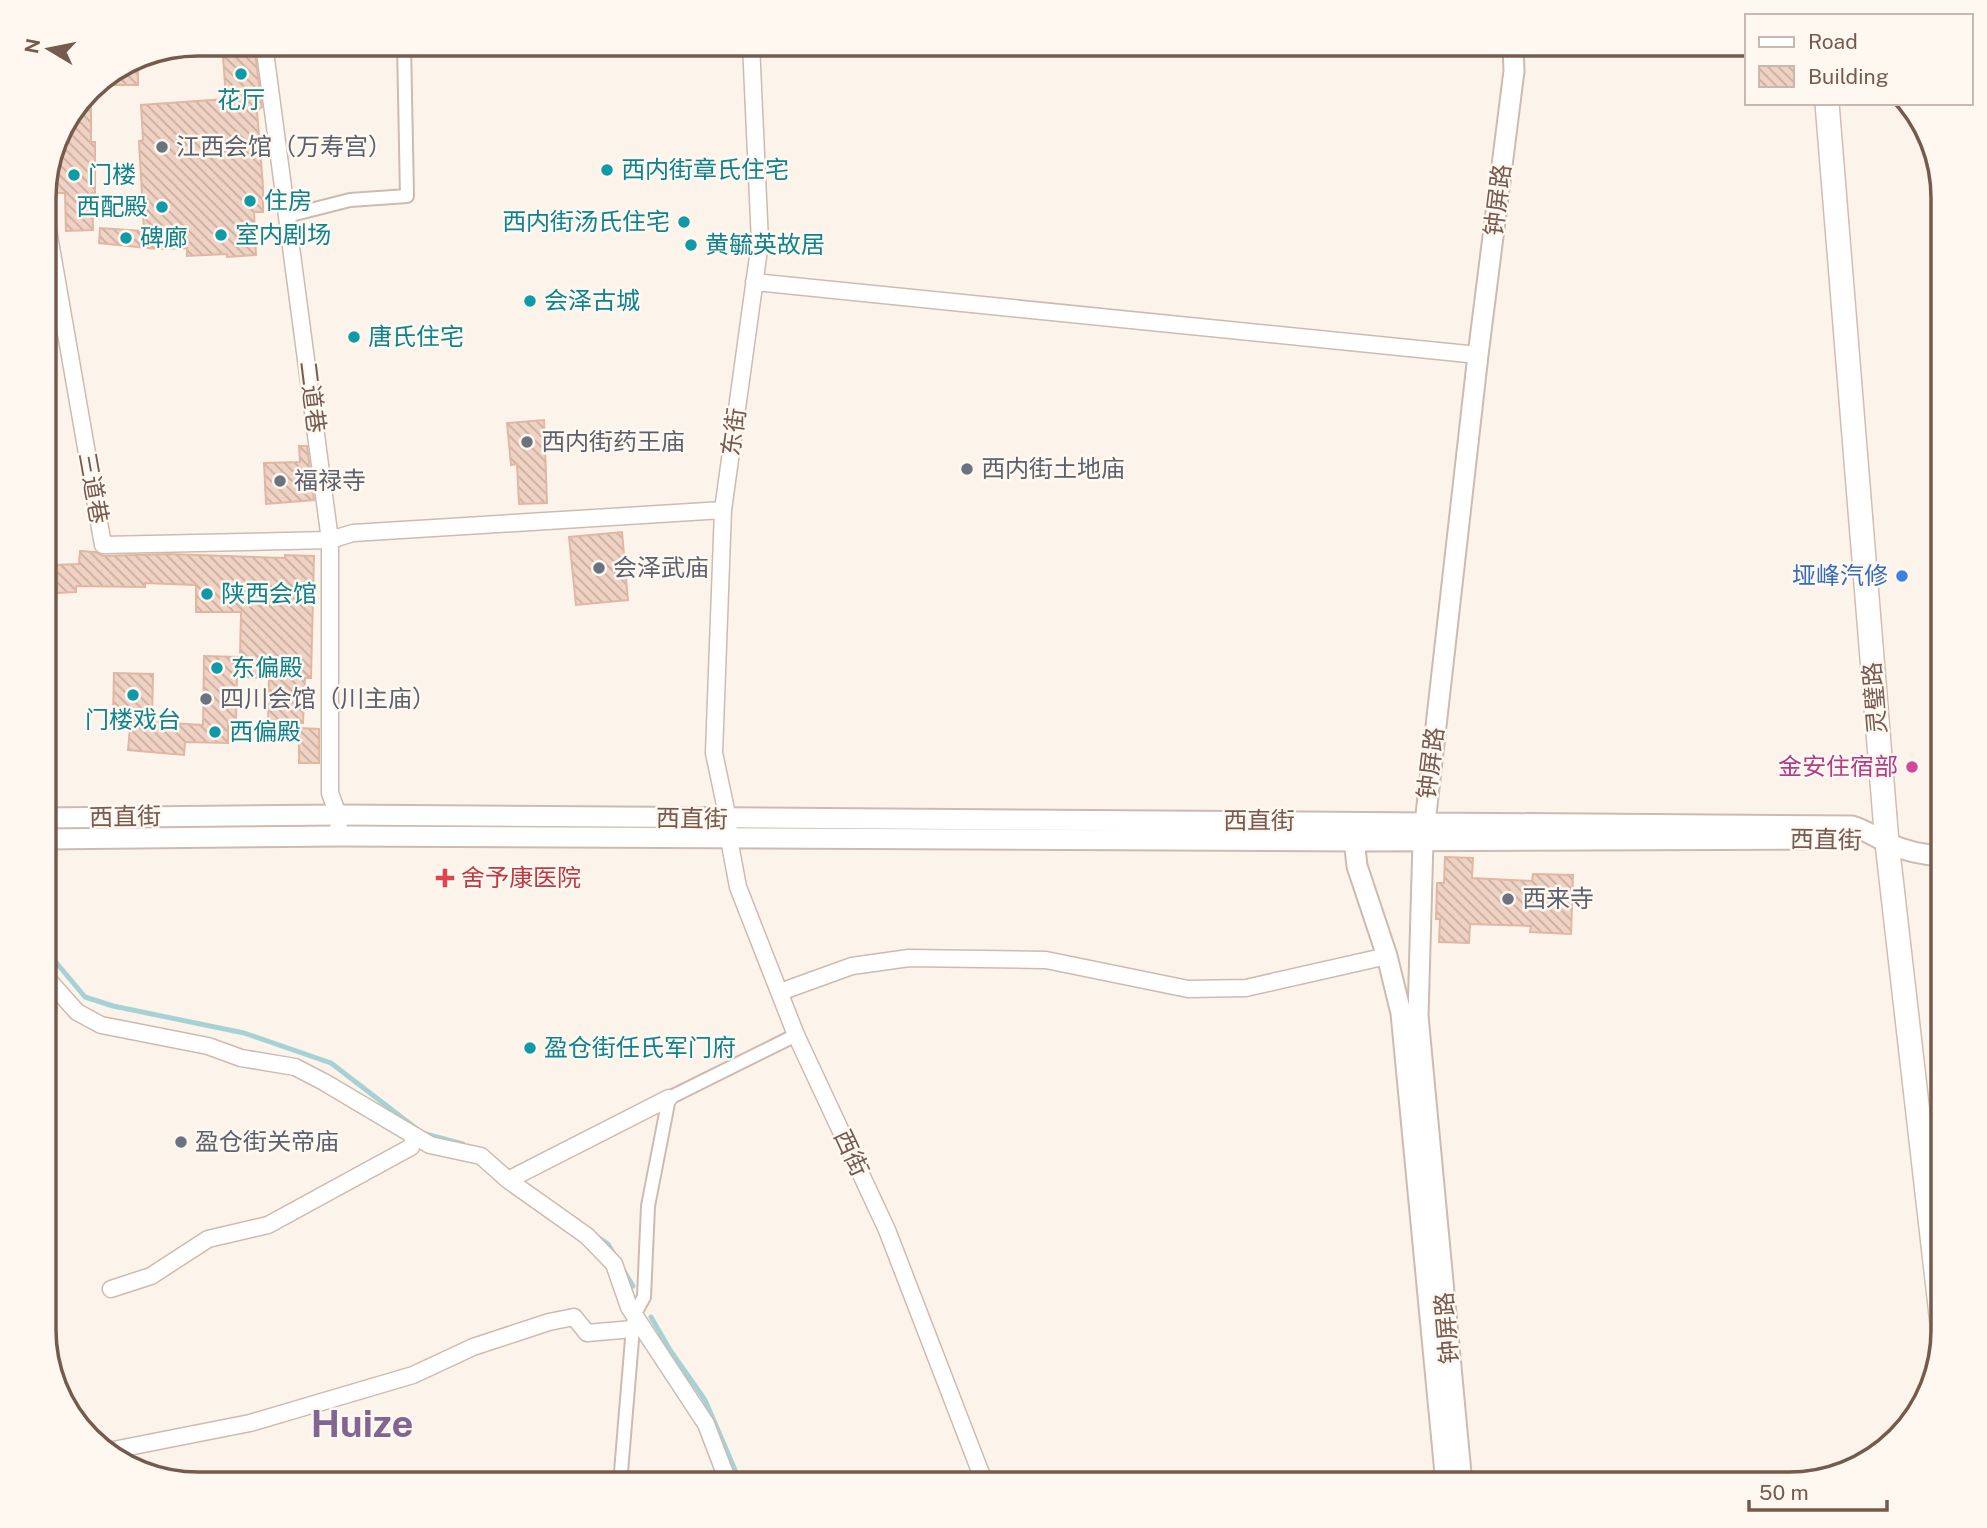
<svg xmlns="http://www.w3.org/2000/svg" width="1987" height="1528" font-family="'Public Sans','Noto Sans SC',sans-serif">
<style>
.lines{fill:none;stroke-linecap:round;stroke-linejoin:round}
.stream{stroke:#a6d2d6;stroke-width:5}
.building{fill:url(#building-back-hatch);stroke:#e1b7a4;stroke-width:2}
.pedestrian-casing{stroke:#cdbbb0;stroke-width:16}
.minor-casing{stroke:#cdbbb0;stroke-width:19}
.tertiary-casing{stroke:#cdbbb0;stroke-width:23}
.secondary-casing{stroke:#d2bdb0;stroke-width:26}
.pedestrian{stroke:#fff;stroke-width:12}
.minor{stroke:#fff;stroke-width:16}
.tertiary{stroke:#fff;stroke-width:19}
.secondary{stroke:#fff;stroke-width:23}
.culture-dot{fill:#0f9aa8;stroke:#fef8f1;stroke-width:2.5}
.worship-dot{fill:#6b7280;stroke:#fef8f1;stroke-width:2.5}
.shop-dot{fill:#3f7fe0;stroke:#fef8f1;stroke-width:2.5}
.hotel-dot{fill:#d1479c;stroke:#fef8f1;stroke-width:2.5}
.health-dot{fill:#e0444e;stroke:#fef8f1;stroke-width:2.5}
.labels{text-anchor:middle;stroke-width:5;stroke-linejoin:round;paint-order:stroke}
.culture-label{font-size:24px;fill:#0d838f;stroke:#fef8f1;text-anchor:start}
.worship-label{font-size:24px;fill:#5b616d;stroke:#fef8f1;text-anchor:start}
.street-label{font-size:24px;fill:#755a4e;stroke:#fef8f1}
.shop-label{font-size:24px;fill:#366cbe;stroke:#fef8f1;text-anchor:end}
.hotel-label{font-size:24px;fill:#b23c85;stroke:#fef8f1;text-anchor:end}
.health-label{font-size:24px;fill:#be3a42;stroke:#fef8f1;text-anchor:start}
.town-label{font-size:38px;font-weight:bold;fill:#806691;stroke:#fef8f1}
.rim{fill:none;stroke:#755a4e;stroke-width:3.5}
</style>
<defs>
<pattern id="building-back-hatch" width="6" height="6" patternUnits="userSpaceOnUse" patternTransform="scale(1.75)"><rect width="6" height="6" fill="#f0d2c3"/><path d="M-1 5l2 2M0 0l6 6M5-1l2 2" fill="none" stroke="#c7ada1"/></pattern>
</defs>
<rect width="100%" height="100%" fill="#fcf4ea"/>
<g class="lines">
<path class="stream" d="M44,948l41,49 28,9 131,27 87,30 91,70 41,11
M596,1236l12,8 7,12
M622,1268l11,18
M651,1317l19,33 35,50 36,84"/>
</g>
<path class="building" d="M255,53l7,54 -5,4 6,75v26h-9l2,43 -29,2v-3l-40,2v-8l-30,1 -58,-6 1,-15 44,3 -5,-90 4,-1 -2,-35 85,-6 -3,-43z
M138,63v22h-25v-13l13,-8z
M80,103h11v39h4v51h-3l1,37 -27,1 -1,-38h-12l-1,-37 8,-27z
M544,420l3,83 -28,1 -2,-40 -6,1 -4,-42z
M299,446h8l7,54 -48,4 -2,-41 36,-1z
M622,532l6,68 -52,5 -7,-68z
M80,551l15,1 8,4 66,-2 116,4v-3l29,1 -3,122h-6l-2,45 -35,-1 1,-44 -32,-1 -1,44h-8v22l-43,-1 -1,13 -56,-5 3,-34h-18l1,-43 39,1 -1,48 51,3 1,-69 36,1 1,-45h-45v-27l-51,-2v4l-69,-1v6l-19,1 -1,-28 23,-1z
M299,728l20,1v34h-20z
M1445,857l28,1 -1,20 60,3 1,-7 40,1 -2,59 -41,-2 1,-6 -61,-2 -1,19 -30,-1 1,-23h-4l1,-36h7z"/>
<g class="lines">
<g class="pedestrian-casing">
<path id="pedestrian" d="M287,216l63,-16 57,-4 -3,-152
M620,1484l14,-169 10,-18 4,-91 21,-108 127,-63"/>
</g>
<g class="minor-casing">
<path id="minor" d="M264,44l66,496v253l8,22 1,21
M751,44l9,198 -37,268 -9,243 14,66 1,20 9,48 58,148 91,195 98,254
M44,207l59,338 227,-5 23,-7 370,-23
M754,282l724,73
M44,975l33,37 24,13 107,21 33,12 54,9 29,15 106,63 51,11 27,24 79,56 27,28 15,43 77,117 23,60
M780,992l72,-26 57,-8 137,2 142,29 58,-1 141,-32
M508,1180l161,-82
M111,1289l40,-13 57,-37 60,-14 143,-78 4,-10
M103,1452l147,-29 163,-48 60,-28 76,-25 25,-5 13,16 46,-4"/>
</g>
<g class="tertiary-casing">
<path id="tertiary" d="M44,818l294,-3 1514,11c16,5 21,10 36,17 16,8 37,12 55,13
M1353,830l4,36 30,90 14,57 45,471
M44,839l295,-3 1015,5 490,-2
M1462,1484l-44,-468 5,-175 55,-486 36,-284 -1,-27"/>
</g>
<g class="secondary-casing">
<path id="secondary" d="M1827,103l60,740 56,489"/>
</g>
<use href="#pedestrian" class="pedestrian"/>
<use href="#minor" class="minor"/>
<use href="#tertiary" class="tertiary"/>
<use href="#secondary" class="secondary"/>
</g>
<g class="culture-dot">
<circle cx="241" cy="74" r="7"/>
<circle cx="607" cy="170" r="7"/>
<circle cx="74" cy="175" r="7"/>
<circle cx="250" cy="201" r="7"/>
<circle cx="162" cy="207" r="7"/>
<circle cx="684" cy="222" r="7"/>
<circle cx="221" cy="235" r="7"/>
<circle cx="126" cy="238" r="7"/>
<circle cx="691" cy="245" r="7"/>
<circle cx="530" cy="301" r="7"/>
<circle cx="354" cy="337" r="7"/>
<circle cx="207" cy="594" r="7"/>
<circle cx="217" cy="668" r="7"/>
<circle cx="133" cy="695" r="7"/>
<circle cx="215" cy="732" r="7"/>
<circle cx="530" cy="1048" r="7"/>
</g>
<g class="worship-dot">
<circle cx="162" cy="147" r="7"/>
<circle cx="527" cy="442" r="7"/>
<circle cx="967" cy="469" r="7"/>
<circle cx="280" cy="481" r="7"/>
<circle cx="599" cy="568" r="7"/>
<circle cx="206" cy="699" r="7"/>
<circle cx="1508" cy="899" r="7"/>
<circle cx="181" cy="1142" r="7"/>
</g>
<circle class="shop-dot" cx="1902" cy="576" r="7"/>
<circle class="hotel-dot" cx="1912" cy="767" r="7"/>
<path class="health-dot" d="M441.5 867.5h7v7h7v7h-7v7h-7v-7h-7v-7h7z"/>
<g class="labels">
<g class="culture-label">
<text x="241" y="108" text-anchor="middle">花厅</text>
<text x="621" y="178">西内街章氏住宅</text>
<text x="88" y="183">门楼</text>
<text x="264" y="209">住房</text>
<text x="148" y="215" text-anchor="end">西配殿</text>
<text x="670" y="230" text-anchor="end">西内街汤氏住宅</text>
<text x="235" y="243">室内剧场</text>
<text x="140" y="246">碑廊</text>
<text x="705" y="253">黄毓英故居</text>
<text x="544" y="309">会泽古城</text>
<text x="368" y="345">唐氏住宅</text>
<text x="221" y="602">陕西会馆</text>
<text x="231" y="676">东偏殿</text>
<text x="133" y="728" text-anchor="middle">门楼戏台</text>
<text x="229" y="740">西偏殿</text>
<text x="544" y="1056">盈仓街任氏军门府</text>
</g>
<g class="worship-label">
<text x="176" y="155">江西会馆（万寿宫）</text>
<text x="541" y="450">西内街药王庙</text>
<text x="981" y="477">西内街土地庙</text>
<text x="294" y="489">福禄寺</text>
<text x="613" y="576">会泽武庙</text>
<text x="220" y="707">四川会馆（川主庙）</text>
<text x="1522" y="907">西来寺</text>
<text x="195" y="1150">盈仓街关帝庙</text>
</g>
<g class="street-label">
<text transform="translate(1498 200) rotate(-83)" y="8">钟屏路</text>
<text transform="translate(312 397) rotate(83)" y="8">二道巷</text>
<text transform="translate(734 432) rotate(-82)" y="8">东街</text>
<text transform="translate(93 488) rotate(80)" y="8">三道巷</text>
<text transform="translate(1875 698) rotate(-95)" y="8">灵璧路</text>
<text transform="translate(1431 763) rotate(-83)" y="8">钟屏路</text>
<text transform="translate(125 817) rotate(-1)" y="8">西直街</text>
<text transform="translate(692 819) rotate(1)" y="8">西直街</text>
<text x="1259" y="829">西直街</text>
<text transform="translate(1826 840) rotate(1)" y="8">西直街</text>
<text transform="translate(851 1153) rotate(65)" y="8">西街</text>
<text transform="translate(1447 1328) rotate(-95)" y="8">钟屏路</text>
</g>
<g class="shop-label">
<text x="1888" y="584">垭峰汽修</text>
</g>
<g class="hotel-label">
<text x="1898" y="775">金安住宿部</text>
</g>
<g class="health-label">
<text x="461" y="886">舍予康医院</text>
</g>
<g class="town-label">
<text x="362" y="1437">Huize</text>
</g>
</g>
<path d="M0 0H1987V1528H0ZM198 56H1789A142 142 0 0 1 1931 198V1330A142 142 0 0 1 1789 1472H198A142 142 0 0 1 56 1330V198A142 142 0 0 1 198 56Z" fill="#fef8f1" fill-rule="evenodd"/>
<path class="rim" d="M198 56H1789A142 142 0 0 1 1931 198V1330A142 142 0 0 1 1789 1472H198A142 142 0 0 1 56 1330V198A142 142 0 0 1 198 56Z"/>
<rect x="1745" y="14" width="228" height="91" fill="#fef8f1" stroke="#c7b9b0" stroke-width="2"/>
<rect x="1759" y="37" width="35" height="10" fill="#ffffff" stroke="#c7b9b0" stroke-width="2"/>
<text x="1808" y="49" font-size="21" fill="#755a4e">Road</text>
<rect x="1759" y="66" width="35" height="21" fill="url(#building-back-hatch)" stroke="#c7b9b0" stroke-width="2"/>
<text x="1808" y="84" font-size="21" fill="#755a4e">Building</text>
<g transform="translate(49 49) rotate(280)" stroke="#fef8f1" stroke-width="5" paint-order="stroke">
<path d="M0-5L12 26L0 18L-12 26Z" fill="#755a4e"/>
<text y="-10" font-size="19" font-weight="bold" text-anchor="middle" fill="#755a4e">N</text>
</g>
<path d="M1749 1500v10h138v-10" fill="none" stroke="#755a4e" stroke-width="3.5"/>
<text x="1759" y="1500" font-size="21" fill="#755a4e" stroke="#fef8f1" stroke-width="5" paint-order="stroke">50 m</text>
</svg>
